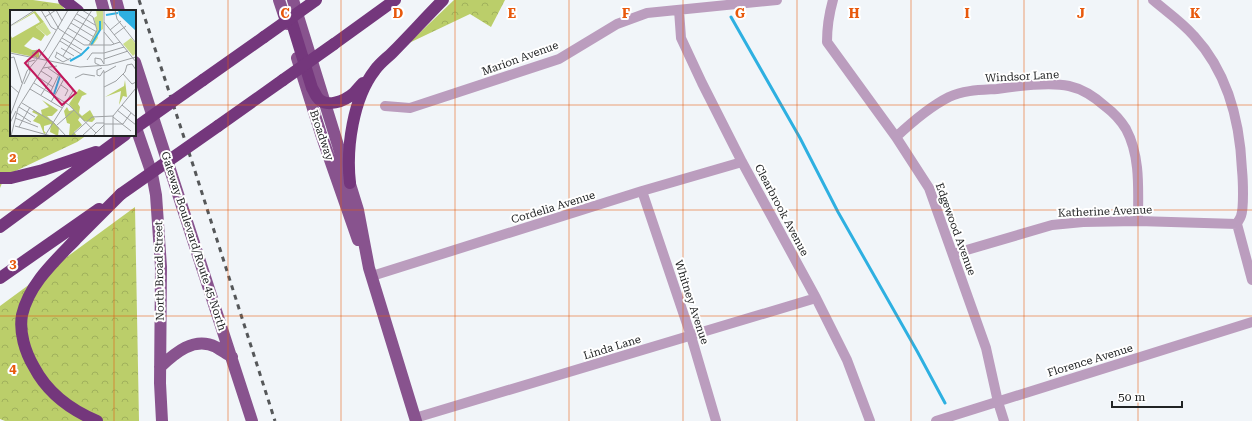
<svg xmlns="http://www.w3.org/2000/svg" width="1252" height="421" font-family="'Roboto Serif',serif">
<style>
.forest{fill:url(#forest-crowns)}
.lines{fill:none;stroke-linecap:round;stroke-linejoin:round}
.stream{stroke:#2eb0e1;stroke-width:3}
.street{stroke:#bb9dbe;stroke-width:10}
.primary{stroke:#88538e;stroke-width:12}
.highway{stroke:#74377c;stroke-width:12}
.rail{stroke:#555759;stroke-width:3;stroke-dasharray:5 5;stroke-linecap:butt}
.highway-bridge{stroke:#74377c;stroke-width:12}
.grid{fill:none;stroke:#e8590c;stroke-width:1;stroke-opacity:0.55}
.labels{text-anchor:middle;stroke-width:4;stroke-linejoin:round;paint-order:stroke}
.street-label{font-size:11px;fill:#212324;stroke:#fff}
.inset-river{fill:none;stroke:#2eb0e1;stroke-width:2}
.inset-road{fill:none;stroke:#9ea1a4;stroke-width:1}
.view{fill:#c2185b;fill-opacity:0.15;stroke:#c2185b;stroke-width:2}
.inset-edge{fill:none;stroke:#212324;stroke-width:2}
.grid-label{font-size:13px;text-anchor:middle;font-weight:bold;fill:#e8590c;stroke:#fff;stroke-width:4;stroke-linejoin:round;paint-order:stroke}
</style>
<defs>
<pattern id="forest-crowns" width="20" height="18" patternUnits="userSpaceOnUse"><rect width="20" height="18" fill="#bbce6a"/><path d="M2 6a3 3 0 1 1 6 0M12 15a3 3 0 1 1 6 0" fill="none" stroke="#a0b15c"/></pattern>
</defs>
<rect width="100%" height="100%" fill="#f1f5f9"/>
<path class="forest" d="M0,0h33l28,4 5,7h-55v124h76l-10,7 -72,34 -5,12z
M454,0h51l-14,27 -21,-13 -61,29z
M135,207l4,214h-134l-5,-2v-113z"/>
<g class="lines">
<path class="stream" d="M731,17l69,121 38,74 79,139 28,52"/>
<path class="street" d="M833,0c-4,14 -6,27 -6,42l69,95 33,51 57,160 12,54 6,19
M1153,0c14,12 29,22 41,36 34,37 46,86 48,134 1,10 2,38 -1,46 -1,3 -3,5 -4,8l15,56
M679,10l2,28 21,45 40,79 74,136 31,62 23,61
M385,106l25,2 149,-49 58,-35 30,-11 130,-13
M896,137c16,-15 33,-30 53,-40 15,-7 32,-7 48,-8 20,-3 53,-7 72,-3 14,3 27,12 37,21 8,6 15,14 20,22 15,28 12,62 12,92
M642,191l49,145 25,85
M953,254l99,-29 31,-3 55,-1 99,3
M372,276l270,-85 100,-29
M415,418l401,-120
M936,421l316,-99"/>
<path class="primary" d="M101,0l3,11
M116,0l3,11
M279,0l8,24
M293,0l65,210 11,58 47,153
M297,58l24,76 37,106
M135,62l117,359
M135,125l17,49 4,21 5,72 -1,116 2,38
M160,367c15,-14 34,-31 56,-20 5,3 11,7 16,10"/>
<path class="highway" d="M64,0l14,11
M284,14l8,9 20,65c2,3 3,6 5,9 8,12 28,4 37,-4 3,-3 6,-7 9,-10
M334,44l61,-44
M203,80l61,-43
M218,126l65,-46
M0,178h11l32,-8 53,-18
M350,183c-4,-35 3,-85 25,-113 5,-7 12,-12 17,-17 18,-18 34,-36 51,-53
M0,227l125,-92
M0,278l99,-69
M97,421c-26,-11 -50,-29 -63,-54 -9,-15 -15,-35 -12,-52 7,-31 33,-54 54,-76 15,-15 30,-30 45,-45"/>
<path class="rail" d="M139,0l55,168 81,253"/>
<path class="highway-bridge" d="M264,37l52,-37
M283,80l51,-36
M135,128l68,-48
M121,194l97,-68"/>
</g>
<path class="grid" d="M114,0v11M228,0v421M341,0v421M455,0v421M569,0v421M683,0v421M797,0v421M911,0v421M1024,0v421M1138,0v421M0,105h11M135,105h1117M114,135v286M0,210h1252M0,316h1252"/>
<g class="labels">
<g class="street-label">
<text transform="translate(520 58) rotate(-20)" y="4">Marion Avenue</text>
<text transform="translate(1022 76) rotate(-3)" y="4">Windsor Lane</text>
<text transform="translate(322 135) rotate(71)" y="4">Broadway</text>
<text transform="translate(553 207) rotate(-17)" y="4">Cordelia Avenue</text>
<text transform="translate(782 210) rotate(62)" y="4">Clearbrook Avenue</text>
<text transform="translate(1105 211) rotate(-2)" y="4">Katherine Avenue</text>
<text transform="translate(956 229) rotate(70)" y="4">Edgewood Avenue</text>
<text transform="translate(194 241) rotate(72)" y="4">Gateway Boulevard/Route 45 North</text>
<text transform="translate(159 271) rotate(-91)" y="4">North Broad Street</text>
<text transform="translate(692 302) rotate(72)" y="4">Whitney Avenue</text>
<text transform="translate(612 347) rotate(-17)" y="4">Linda Lane</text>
<text transform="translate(1090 360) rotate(-17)" y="4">Florence Avenue</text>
</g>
</g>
<g transform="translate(10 10)">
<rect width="126" height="126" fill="#f1f5f9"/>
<path d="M25,1l9,11 -8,5 9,8 -4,6 -8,-4 -9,9 8,4h7v8l-29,-6v-18l2,4 28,-16 -6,-9 -24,14zM115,70l2,17 -4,-1 -4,9 2,-14 -16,6 19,-11zM69,79l8,5 -5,2 -4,8 2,3 -1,6 3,3 8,-6 5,9 -3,3 -8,-1 -4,-4 -2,3 4,5 -8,7 3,4h-8l1,-12 -3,-1 -3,-12 3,-4 2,4 5,-1 -5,-6zM32,90l16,10 -6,6h-5l12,12 -1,8 -8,-4 1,-8 -7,2v5l2,2 -2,1 -4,-10 -7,-3 5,-6 -6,-3 2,-2 8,5 -1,-5 8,-3z" fill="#bbce6a"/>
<path d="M86,0h7v19l-6,4 1,5 -5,7h-4l8,-15 -3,-12 3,-2zM34,12l7,11 -4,3 -11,-9zM121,28l5,6v9l-3,3 -10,-12z" fill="#ccde8a"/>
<path d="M108,0h18v21l-17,-16z" fill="#2eb0e1"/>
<path class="inset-river" d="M96,5l12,-2M81,35l9,-15v-9M60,51l11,-6 8,-8M44,84l6,-18"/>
<path class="inset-road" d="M31,0l10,17 5,3M38,0l11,19 25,16h27l9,-3M46,0l6,11M72,0l11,7 4,13 -8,15M105,0l2,9 19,24M67,4l18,11M35,7l11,-7M64,9l23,13M94,12l32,40M61,13l23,14M0,16l25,-16M58,18l23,14M100,20l11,-9M94,22l10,12M104,25l12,-9M52,28l20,12M50,31l21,13M51,38l13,8M46,42l13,8M0,43l70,14 28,-2 28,-8M47,43l-2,4 8,5 8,-4M94,43l20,-6M53,46l29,-46M0,48l4,-1 8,26M27,48l-5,-5 5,-3 4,3 -2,5M94,49l24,-8M77,50l5,-7h12M94,54v-54M91,56l-6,-3v-5l6,1 3,5M33,58l14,-2M92,58l-5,2v5l3,1 4,-6M31,61l11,7M94,61v65M94,63l12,-7M113,64l9,10 4,-2M28,67l15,10M65,68l8,-4 12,2M24,73l35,22 27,28M14,74l6,-12 -2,-10 7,-2M0,75l9,8M51,75l7,5 -3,6M94,77l12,-6 9,-9 2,-7 5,-1 4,6M20,79l32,19M40,83l9,-19M31,85l11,-17M41,92l13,-23M12,93l31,19 13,14M112,95l14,12M9,97l16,10M107,100l19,15M7,103l14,9M0,106l17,-45 18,-21 23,-40M103,107l18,14M5,108l23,9M0,113l6,-12M94,114h19l8,-11M47,115l17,-15M5,116l36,10M9,117l11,-20M36,124l27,-43 -6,-10 -19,-13M1,126l7,-28 61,-98M61,126l21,-19 21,-1M72,126l14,-13h8M83,126l11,-11M103,126v-20l23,-28"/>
<path class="view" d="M29,40l37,43 -14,12 -37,-42z"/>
<rect width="126" height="126" class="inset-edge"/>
</g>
<g class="grid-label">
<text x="171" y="18">B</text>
<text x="285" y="18">C</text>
<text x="398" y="18">D</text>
<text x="512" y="18">E</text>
<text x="626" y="18">F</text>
<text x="740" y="18">G</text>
<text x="854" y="18">H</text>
<text x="967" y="18">I</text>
<text x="1081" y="18">J</text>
<text x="1195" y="18">K</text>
<text x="13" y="162">2</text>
<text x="13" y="268">3</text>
<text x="13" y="373">4</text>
</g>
<path d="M1112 401v6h70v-6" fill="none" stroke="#212324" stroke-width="2"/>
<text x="1118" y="401" font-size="12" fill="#212324" stroke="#ffffff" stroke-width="3" paint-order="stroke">50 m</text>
</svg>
